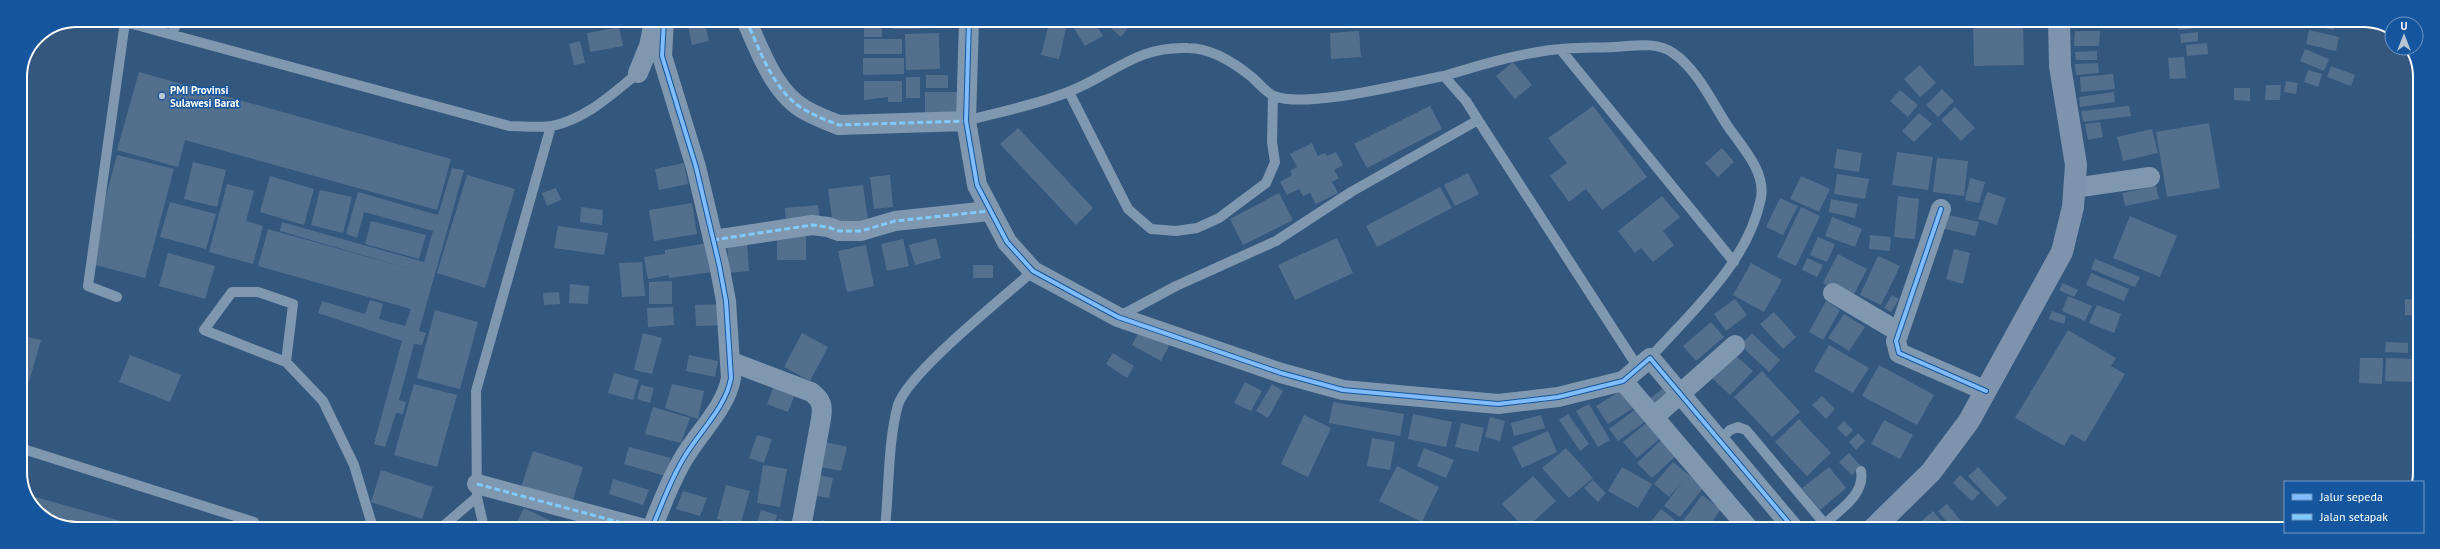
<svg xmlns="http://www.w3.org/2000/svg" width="2440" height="549" font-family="'PT Sans',sans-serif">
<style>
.building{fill:#536f8e}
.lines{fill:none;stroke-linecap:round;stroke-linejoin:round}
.service{stroke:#7f97af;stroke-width:10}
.minor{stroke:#7f97af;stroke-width:20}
.trunk{stroke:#7e94ae;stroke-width:22}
.quiet{stroke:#80caff;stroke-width:3;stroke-dasharray:6 3;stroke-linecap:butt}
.cycleway-casing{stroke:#15569e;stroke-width:6}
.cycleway{stroke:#80bcff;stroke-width:4}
.poi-dot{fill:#b8c4d2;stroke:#15569e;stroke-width:1.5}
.labels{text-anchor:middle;stroke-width:3;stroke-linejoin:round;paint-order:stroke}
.poi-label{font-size:11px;font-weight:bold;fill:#fff;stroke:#15569e;text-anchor:start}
.rim{fill:none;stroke:#fff;stroke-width:2}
</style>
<rect width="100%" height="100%" fill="#34577e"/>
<path class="building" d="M591,20h17v3z
M687,20h17l5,21 -17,4z
M843,20h18v4h-18z
M864,20h18v17h-18z
M893,20h48v8l-48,1z
M1050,20h18l-9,39 -18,-4z
M1085,20h8l10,16 -18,10 -12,-19z
M1102,20h32l-13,17z
M1973,21h50l1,44 -50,1z
M2071,21h24v3h-24z
M2177,21h20v7l-19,2z
M2319,21h16l-1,9 -16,-3z
M2374,21l11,6v1l-12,-5z
M619,27l4,19 -33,6 -3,-19z
M2309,30l30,7 -3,14 -30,-7z
M1359,31l2,26 -30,2 -1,-26z
M2075,31h25l-1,15h-25z
M2198,32v9l-17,2 -1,-9z
M939,33l1,36 -34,1 -1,-36z
M864,39h38v15h-38z
M580,41l5,22 -11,2 -5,-21z
M2207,43l1,11 -21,2 -1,-11z
M2305,49l24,10 -5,12 -24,-10z
M2097,51v9h-21l-1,-8z
M2184,57l2,21 -16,1 -2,-21z
M863,58h41v16l-41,1z
M1513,62l19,23 -17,14 -19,-23z
M2098,63l1,10 -23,2 -1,-11z
M1920,65l16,18 -16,14 -16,-18z
M2331,66l24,9 -4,11 -24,-9z
M2308,70l14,4 -4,13 -14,-5z
M139,72l312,87 -14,51 -252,-70 -7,27 -61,-17z
M2113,74l2,15 -34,3 -1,-15z
M926,75h22v13h-22z
M906,77h14v21h-14z
M864,81h38v21h-14v-5l-24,3z
M2286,81l12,2 -2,11 -12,-2z
M2266,85h15l-1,15h-15z
M2234,88h16v13l-16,-1z
M1942,89l12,12 -16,16 -12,-12z
M1900,90l18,15 -10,12 -18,-16z
M925,92h35v21l-35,1z
M2114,92l1,10 -35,5 -1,-10z
M1430,106l12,23 -75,39 -13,-24z
M1593,106l54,71 -45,33 -16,-21 -17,13 -19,-26 17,-13 -19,-25z
M2129,106l2,10 -48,6 -2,-11z
M1955,107l20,21 -14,13 -20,-21z
M1919,113l13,11 -18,18 -12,-11z
M2100,122l3,15 -15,3 -3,-16z
M2209,123l11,65 -53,9 -11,-65z
M1018,128l75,80 -17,17 -76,-81z
M2152,129l6,24 -35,8 -6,-24z
M1312,143l6,13 7,-3 2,3 9,-4 7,13 -9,5 5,8 -7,4 6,11 -22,11 -6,-11 -7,3 -4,-7 -12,6 -7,-13 12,-7 -2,-4 7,-4 -7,-13z
M1722,148l12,14 -16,15 -13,-14z
M1837,149l25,4 -3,19 -25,-4z
M1897,152l36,5 -5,33 -36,-5z
M117,155l57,14 -29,109 -57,-15z
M1937,158l31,3 -4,35 -31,-4z
M193,162l33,8 -9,37 -33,-8z
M684,163l4,21 -29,6 -4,-21z
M452,168l12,2 -45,161 7,2 -4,12 -8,-1 -15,56 7,2 -3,12 -7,-1 -11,34 -11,-3 28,-103 -84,-28 4,-12 43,13 5,-14 13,4 -4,15 26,7 6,-17 -153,-43 10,-37 153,43 -141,-41 2,-9 142,40 9,-31 -69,-19 -7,26 -11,-4 12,-42 80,23z
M1468,173l11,21 -24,12 -11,-21z
M1837,174l32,5 -4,20 -31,-5z
M467,175l48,14 -30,99 -48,-15z
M890,175l3,32 -19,2 -4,-32z
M270,176l44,13 -10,36 -44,-13z
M1801,176l29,13 -11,23 -29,-13z
M1970,178l15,4 -6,21 -14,-3z
M227,184l27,7 -8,30 17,5 -10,38 -44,-12z
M863,185l5,36 -35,4 -5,-36z
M2156,186l3,13 -34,7 -3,-13z
M1440,187l12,21 -75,39 -11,-21z
M556,188l5,12 -14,6 -5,-13z
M320,190l32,7 -9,36 -32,-8z
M1987,192l19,6 -9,27 -19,-6z
M1279,193l14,27 -50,25 -13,-26z
M1662,196l18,21 -17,14 11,14 -21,17 -12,-14 -6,5 -17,-22z
M1898,196l21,3 -4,40 -21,-2z
M1780,198l18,8 -15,29 -17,-8z
M1831,199l27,5 -3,14 -26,-6z
M170,202l46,12 -10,35 -46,-12z
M692,203l5,31 -43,7 -5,-31z
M818,205l2,16 -34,3 -1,-16z
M581,207l22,3 -1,15 -22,-3z
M1801,207l19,9 -24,50 -19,-9z
M1944,214l35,8 -4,14 -34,-8z
M2130,216l47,20 -17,41 -47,-19z
M1832,217l30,12 -7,18 -30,-11z
M371,221l55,14 -7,24 -54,-15z
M558,226l50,7 -4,22 -50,-7z
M2420,232l-1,24 -8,-21z
M777,235h29v25h-29z
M1870,235l21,2 -1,14 -21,-2z
M1818,237l17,7 -8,18 -17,-7z
M936,238l5,20 -26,7 -6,-20z
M1337,238l16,35 -58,27 -17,-35z
M903,239l6,27 -22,5 -6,-27z
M708,243l5,29 -44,6v-3l-21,4 -4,-22 21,-3v-4z
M747,243l2,28 -20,2 -2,-29z
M866,245l8,41 -27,6 -9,-41z
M1954,249l16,4 -7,31 -17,-5z
M168,253l47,13 -10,33 -46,-13z
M1838,254l29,15 -15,29 -29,-15z
M1878,256l22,10 -19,39 -21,-10z
M1807,258l16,7 -6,12 -15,-7z
M2095,259l45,18 -5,10 -44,-18z
M642,262l3,34 -23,1 -3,-34z
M1751,263l31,17 -18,32 -31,-17z
M973,265h20v13h-20z
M2091,273l38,16 -5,12 -38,-16z
M672,281v23h-23v-22z
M2063,283l15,7 -4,7 -15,-7z
M570,284l19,2 -1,18 -19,-1z
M559,292l1,12 -16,1 -1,-12z
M1892,295l7,4 -8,13 -7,-4z
M2068,296l24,10 -7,15 -23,-10z
M1735,299l12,16 -21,16 -12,-17z
M2405,299h14v17l-14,-1z
M1826,301l14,9 -17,30 -14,-8z
M724,304l1,21 -29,1 -1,-21z
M2097,305l24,9 -7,19 -25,-10z
M673,307l1,18 -26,2 -1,-19z
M435,310l43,12 -18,67 -43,-11z
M2052,311l14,5 -2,8 -15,-5z
M1774,312l22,25 -13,12 -23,-25z
M1844,314l21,13 -16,24 -21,-13z
M1711,322l13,15 -28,24 -13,-15z
M1141,328l29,16 -9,17 -29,-16z
M2068,330l48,28 -5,8 14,8 -40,68 -14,-8 -7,12 -49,-28z
M643,333l19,5 -10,36 -18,-4z
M802,333l26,14 -18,34 -26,-14z
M1752,333l28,27 -11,12 -29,-27z
M20,335l21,5 -12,42 -9,-2z
M2386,342l22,1v10l-23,-1z
M1829,345l40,23 -16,25 -39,-22z
M1113,353l21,13 -7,12 -21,-14z
M1733,353l20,18 -23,24 -19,-18z
M130,355l51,20 -11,27 -51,-20z
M689,355l29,6 -3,16 -29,-6z
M2360,358h23l-1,26 -23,-1z
M2386,358l29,1 -1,23 -29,-1z
M1879,365l55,30 -17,30 -55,-29z
M1762,371l38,41 -28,25 -38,-40z
M614,373l25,7 -6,20 -25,-7z
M1245,382l17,9 -11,20 -17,-8z
M414,384l43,11 -20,72 -43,-12z
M672,384l32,7 -6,28 -33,-11z
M1272,384l11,7 -15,27 -12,-7z
M641,385l13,3 -4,15 -13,-4z
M774,386l21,8 -7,18 -21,-8z
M1663,388l10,12 -16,14 -11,-12z
M1623,389l12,18 -27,17 -12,-18z
M1822,396l13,13 -9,10 -14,-14z
M1333,402l71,12 -4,22 -71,-13z
M1589,404l21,36 -12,7 -22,-36z
M653,407l37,11 -9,25 -36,-9z
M1637,408l9,13 -28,20 -9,-12z
M1413,414l39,8 -6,25 -38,-8z
M1568,414l21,30 -9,7 -21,-31z
M1304,415l27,13 -23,49 -27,-13z
M1541,415l4,13 -31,8 -3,-13z
M1490,417l15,4 -5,20 -15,-4z
M1799,419l32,34 -24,23 -32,-34z
M1650,420l13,16 -26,22 -14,-16z
M1884,420l29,15 -13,24 -29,-15z
M1844,421l9,9 -7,7 -9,-9z
M1461,423l23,5 -6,24 -23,-5z
M1548,431l9,21 -35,16 -10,-21z
M1858,433l7,8 -9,9 -7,-8z
M757,435l15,4 -8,24 -15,-5z
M1372,438l23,4 -5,28 -23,-4z
M1663,438l15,16 -26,24 -15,-15z
M822,441l25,6 -6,24 -25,-5z
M629,447l42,11 -6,18 -41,-12z
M1424,448l30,12 -8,18 -29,-12z
M1566,448l27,30 -24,20 -27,-30z
M533,451l50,16 -11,36 -51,-16z
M1849,453l12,13 -9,9 -13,-13z
M1673,462l31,25 -24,30 -16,-11 19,-25 -14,16 -15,-13z
M763,465l24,4 -7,38 -23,-4z
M1397,466l42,21 -17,35 -43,-21z
M1622,467l30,17 -14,24 -30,-17z
M1829,467l17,21 -26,22 -18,-22z
M1978,467l29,31 -10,9 -29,-31z
M381,470l52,17 -11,32 -51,-17z
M815,474l18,4 -4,20 -18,-3z
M1960,475l20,18 -8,8 -19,-18z
M1533,476l23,25 -31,28 -23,-25z
M613,479l36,11 -6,15 -34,-11z
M1593,480l13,13 -8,9 -14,-14z
M726,485l24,6 -10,35 -23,-7z
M683,491l24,7 -7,18 -24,-7z
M28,495l118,33h-80l-30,-16z
M1702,495l19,14 -14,20h-13l-11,-8z
M1947,504l20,24 -1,1h-14l-14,-18z
M524,508l31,15 -2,5h-39z
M1661,509l14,11 -6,9h-24z
M761,510l16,5 -4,13h-18z
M1933,511l15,18h-22l-6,-7z
M779,519l16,5 -2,4h-16z
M822,520l18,5 -1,3h-18z
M1816,523l4,6h-13z"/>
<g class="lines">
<path class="service" d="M172,34l6,-14
M1561,50l173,212
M1444,76c33,-10 66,-20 100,-25 23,-4 47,-3 70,-4 19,-1 43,-6 59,6 24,16 39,49 54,72 14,21 39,46 34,73 -13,65 -69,113 -111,160
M1069,92l59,117 23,20 25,2 21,-3 22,-10 47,-35 9,-21 -3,-20 1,-46
M1478,120l161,249
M966,121c33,-9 70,-16 102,-29 45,-17 67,-46 120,-44 23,0 48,16 65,30 6,6 14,15 21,18 33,13 132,-13 170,-20l22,25 12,19 -127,72 -75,49 -100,45 -56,30
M117,297l-29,-11 37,-264 384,104c14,0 30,2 43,0 34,-7 60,-32 86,-53
M286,362l7,-58 -35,-12h-26l-28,38 82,32 37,39 31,64 19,63
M1720,440l10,-10 8,-3 8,3 83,99
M20,448l234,74 -1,6
M1825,524c15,-15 40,-29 36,-53
M441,528l36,-31
M484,528l-7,-31 -1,-106 75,-265
M885,528c4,-37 3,-88 13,-123 10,-32 107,-109 135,-134"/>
<path class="minor" d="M746,20c14,30 28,73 59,90 11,6 23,11 34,15l127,-4
M969,20l-3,101 11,64 30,57 26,29 85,46 163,56 62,17 155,14 60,-7 65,-16 27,-23 144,171
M638,73l11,-27 5,-24
M2074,188l76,-11
M1941,209l-45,132 3,12 87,38
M713,240l99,-15 16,2 11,4h22l34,-10 94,-10
M1833,293l66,39
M732,362l79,30c11,8 12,14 10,27l-20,109
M1623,381l126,148
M1654,417l81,-72
M477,484l164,44
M652,528c10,-24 19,-50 33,-72 15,-25 41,-49 46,-78l-5,-77 -7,-37 -23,-97 -34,-111 2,-36"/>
<path class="trunk" d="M1873,529l58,-57 38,-51 93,-169 11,-45 3,-42 -16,-99 -1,-45"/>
<path class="quiet" d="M746,20c14,30 28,73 59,90 11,6 23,11 34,15l127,-4
M713,240l99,-15 16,2 11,4h22l34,-10 94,-10
M477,484l164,44"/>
<g class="cycleway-casing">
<path id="cycleway" d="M969,20l-3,101 11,64 30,57 26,29 85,46 163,56 62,17 155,14 60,-7 65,-16 27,-23 144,171
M1941,209l-45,132 3,12 87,38
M652,528c10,-24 19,-50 33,-72 15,-25 41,-49 46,-78l-5,-77 -7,-37 -23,-97 -34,-111 2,-36"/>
</g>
<use href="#cycleway" class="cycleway"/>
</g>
<circle class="poi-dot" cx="162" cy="96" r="4"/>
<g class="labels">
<g class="poi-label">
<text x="170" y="94">PMI Provinsi<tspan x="170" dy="13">Sulawesi Barat</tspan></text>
</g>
</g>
<path d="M0 0H2440V549H0ZM77 27H2363A50 50 0 0 1 2413 77V472A50 50 0 0 1 2363 522H77A50 50 0 0 1 27 472V77A50 50 0 0 1 77 27Z" fill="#15569e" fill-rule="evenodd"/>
<path class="rim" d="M77 27H2363A50 50 0 0 1 2413 77V472A50 50 0 0 1 2363 522H77A50 50 0 0 1 27 472V77A50 50 0 0 1 77 27Z"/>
<rect x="2284" y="481" width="140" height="52" fill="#15569e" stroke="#739ac5"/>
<rect x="2292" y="494" width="20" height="6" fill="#80bcff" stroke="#739ac5"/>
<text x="2320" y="501" font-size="12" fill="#ffffff">Jalur sepeda</text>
<rect x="2292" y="514" width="20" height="6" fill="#80caff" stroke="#739ac5"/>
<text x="2320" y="521" font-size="12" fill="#ffffff">Jalan setapak</text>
<g transform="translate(2404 36)"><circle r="19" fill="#15569e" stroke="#739ac5"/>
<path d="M0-3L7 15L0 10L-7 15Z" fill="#b8c4d2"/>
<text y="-6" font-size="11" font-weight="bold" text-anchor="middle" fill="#ffffff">U</text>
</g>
</svg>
